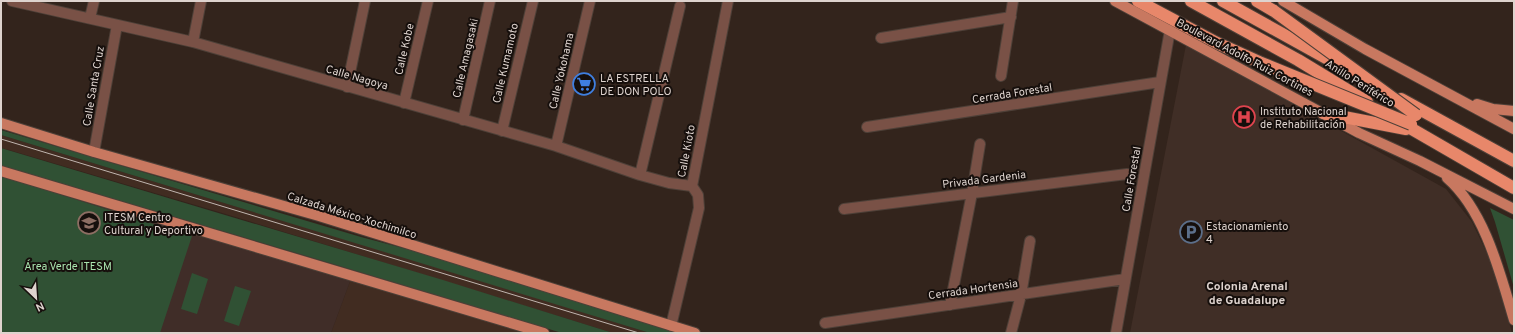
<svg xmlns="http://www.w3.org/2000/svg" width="1515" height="334" font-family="Overpass,sans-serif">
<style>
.built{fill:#412c21}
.education{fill:#402d28}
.medical{fill:#402e26}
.green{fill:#305134}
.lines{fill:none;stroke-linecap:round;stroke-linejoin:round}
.minor-casing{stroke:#4e4038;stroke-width:12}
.major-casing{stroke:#4e4038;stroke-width:12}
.highway-casing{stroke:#4e4038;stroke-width:14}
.minor{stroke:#795146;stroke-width:10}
.major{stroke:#c87860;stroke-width:10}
.highway{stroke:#e8876a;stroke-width:12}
.tram{stroke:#c0b5af;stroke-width:1}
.highway-bridge-casing{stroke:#4e4038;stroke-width:14;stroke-linecap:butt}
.highway-bridge{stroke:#e8876a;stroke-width:12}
.labels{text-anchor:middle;stroke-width:4;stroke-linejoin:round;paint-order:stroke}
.street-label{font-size:11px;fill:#ded3ce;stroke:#160f0c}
.poi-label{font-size:11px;fill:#ded3ce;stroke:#160f0c;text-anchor:start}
.park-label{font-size:11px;fill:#a9e4ae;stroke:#160f0c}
.neighbourhood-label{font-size:12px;font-weight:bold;fill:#ded3ce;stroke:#160f0c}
</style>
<rect width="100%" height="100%" fill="#33241c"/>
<path class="built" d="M1,135l524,159 125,39h-37l-394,-121 -210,-62 -8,-2z
M352,276l192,57h-213z"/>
<path class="education" d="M1,171l351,105 -21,57h-330z"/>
<path class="medical" d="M1186,45l260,144 26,33 23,48 17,63h-382z"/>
<path class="green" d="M1,130l360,107 57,15 259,81h-27l-649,-198z
M1,148l442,132 170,53h-51l-259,-78 -297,-88 -5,-1z
M1,176l191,60 -32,97h-159z
M1490,208l24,12v68l-19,-66z
M192,273l16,6 -11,35 -16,-5z
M235,286l16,5 -12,35 -15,-5z"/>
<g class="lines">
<g class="minor-casing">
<path id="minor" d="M12,1l181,41 363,104 84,29 29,8 23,3
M90,18l4,-17
M881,38l130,-21
M193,42l8,-41
M1001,76l12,-75
M347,87l18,-86
M404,103l24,-102
M463,120l27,-119
M867,127l293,-45
M502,131l31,-130
M556,146l34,-145
M94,152l23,-127
M640,175l40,-169
M844,209l283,-35
M950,305l22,-112 8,-49
M825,323l300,-44
M671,326l28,-118 -1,-13 -6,-9 36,-185
M1011,333l10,-38 9,-54
M1116,333l54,-303"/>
</g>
<g class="major-casing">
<path id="major" d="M1115,1l244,132 61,28 94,48
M1283,1l82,48 149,80
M1477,104l16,5 21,2
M1,123l93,29 225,64 376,117
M1,171l543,162
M1447,178c38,33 53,95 67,142"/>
</g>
<g class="highway-casing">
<path id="highway" d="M1138,1l79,42 42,19
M1191,1l107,59 69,42
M1223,1l123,68
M1257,1l17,10
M1401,99l113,62
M1323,113l83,16
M1398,121l116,67"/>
</g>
<use href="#minor" class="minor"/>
<use href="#major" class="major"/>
<use href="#highway" class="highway"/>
<path class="tram" d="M1,139l638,194"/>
<g class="highway-bridge-casing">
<path id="highway-bridge" d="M1274,11l142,104
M1259,62l152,62"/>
</g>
<use href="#highway-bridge" class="highway-bridge"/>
</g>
<defs>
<g id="supermarket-ring" transform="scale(1.15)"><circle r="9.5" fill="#160f0c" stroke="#3f7fe0" stroke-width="1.5"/><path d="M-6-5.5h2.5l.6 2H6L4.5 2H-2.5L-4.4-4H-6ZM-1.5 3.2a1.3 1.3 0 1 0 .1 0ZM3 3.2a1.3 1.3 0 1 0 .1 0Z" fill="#3f7fe0"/></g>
<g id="hospital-ring" transform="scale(1.15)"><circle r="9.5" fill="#160f0c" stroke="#e0444e" stroke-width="1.5"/><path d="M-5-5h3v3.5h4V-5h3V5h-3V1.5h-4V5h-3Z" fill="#e0444e"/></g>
<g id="university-ring" transform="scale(1.15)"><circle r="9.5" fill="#160f0c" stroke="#8d6e63" stroke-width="1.5"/><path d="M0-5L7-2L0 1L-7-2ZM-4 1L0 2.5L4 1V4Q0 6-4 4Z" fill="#8d6e63"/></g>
<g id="parking-ring" transform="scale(1.15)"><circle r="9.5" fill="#160f0c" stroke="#5c6f8a" stroke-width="1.5"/><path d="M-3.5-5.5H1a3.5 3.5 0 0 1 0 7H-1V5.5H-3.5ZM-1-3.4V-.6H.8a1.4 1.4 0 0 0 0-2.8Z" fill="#5c6f8a"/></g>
</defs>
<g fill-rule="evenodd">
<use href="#supermarket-ring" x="584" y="84"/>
<use href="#hospital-ring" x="1244" y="117"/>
<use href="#university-ring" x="89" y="223"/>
<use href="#parking-ring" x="1191" y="232"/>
</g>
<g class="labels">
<g class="street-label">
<text transform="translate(404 49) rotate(-77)" y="4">Calle Kobe</text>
<text transform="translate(1245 57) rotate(28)" y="4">Boulevard Adolfo Ruiz Cortines</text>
<text transform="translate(465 58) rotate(-77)" y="4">Calle Amagasaki</text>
<text transform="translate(505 63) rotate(-77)" y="4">Calle Kumamoto</text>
<text transform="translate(561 71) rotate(-77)" y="4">Calle Yokohama</text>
<text transform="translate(357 77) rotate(16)" y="4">Calle Nagoya</text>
<text transform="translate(1360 83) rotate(32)" y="4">Anillo Periférico</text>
<text transform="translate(93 86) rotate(-80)" y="4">Calle Santa Cruz</text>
<text transform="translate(1012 93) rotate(-9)" y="4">Cerrada Forestal</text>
<text transform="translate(686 151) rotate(-79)" y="4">Calle Kioto</text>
<text transform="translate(984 179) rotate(-7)" y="4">Privada Gardenia</text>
<text transform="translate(1131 179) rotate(-80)" y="4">Calle Forestal</text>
<text transform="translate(352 215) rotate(17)" y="4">Calzada México-Xochimilco</text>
<text transform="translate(973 289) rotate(-8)" y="4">Cerrada Hortensia</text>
</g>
<g class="poi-label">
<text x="600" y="82">LA ESTRELLA<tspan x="600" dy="13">DE DON POLO</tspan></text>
<text x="1260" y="115">Instituto Nacional<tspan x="1260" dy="13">de Rehabilitación</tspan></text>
<text x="104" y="221">ITESM Centro<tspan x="104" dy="13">Cultural y Deportivo</tspan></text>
<text x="1206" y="230">Estacionamiento<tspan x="1206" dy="13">4</tspan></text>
</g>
<g class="park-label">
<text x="68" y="270">Área Verde ITESM</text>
</g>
<g class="neighbourhood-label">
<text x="1247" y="290">Colonia Arenal<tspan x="1247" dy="14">de Guadalupe</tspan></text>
</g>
</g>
<rect width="1515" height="334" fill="none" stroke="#ded3ce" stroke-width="4"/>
<g transform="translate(36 298) rotate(155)" stroke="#160f0c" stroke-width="3" paint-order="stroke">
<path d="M0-3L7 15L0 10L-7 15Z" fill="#ded3ce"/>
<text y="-6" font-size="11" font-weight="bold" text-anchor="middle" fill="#ded3ce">N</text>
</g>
</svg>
